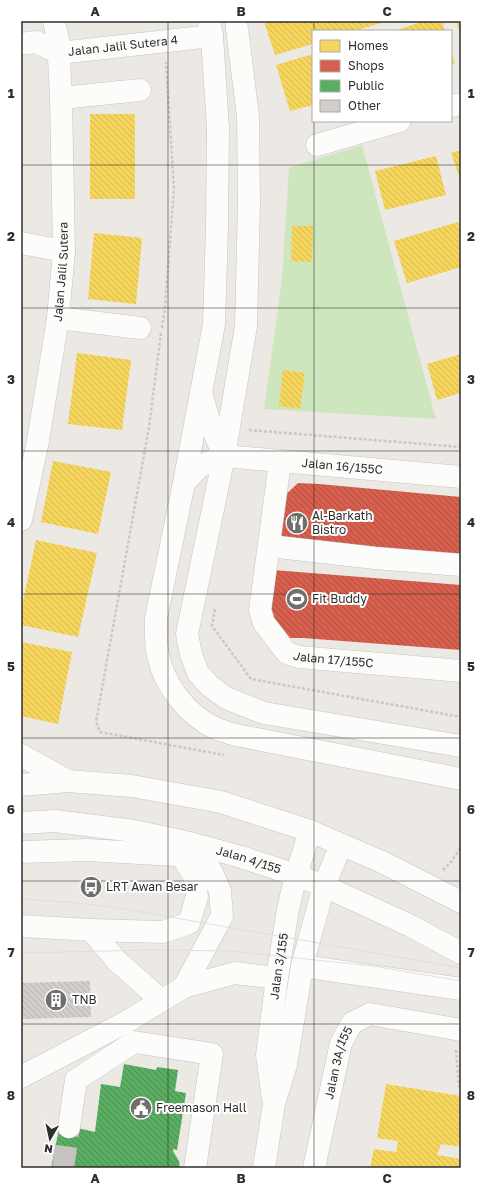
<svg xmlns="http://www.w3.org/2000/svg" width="482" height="1189" font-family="'Golos Text',sans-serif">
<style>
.park{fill:#cee6be}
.homes{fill:url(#homes-back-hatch)}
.shops{fill:url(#shops-back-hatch)}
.public{fill:url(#public-back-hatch)}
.building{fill:url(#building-back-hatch)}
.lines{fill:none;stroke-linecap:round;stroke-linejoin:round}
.minor-tunnel{stroke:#c6c3c0;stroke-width:22;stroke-dasharray:22 11;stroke-linecap:butt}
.minor-casing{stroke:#c5c4c5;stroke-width:23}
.path{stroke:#c9c9c8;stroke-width:2.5;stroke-dasharray:3 2;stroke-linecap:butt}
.minor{stroke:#fcfcfb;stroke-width:22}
.tram{stroke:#dfdfe1;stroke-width:1}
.grid{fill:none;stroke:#2e2e2e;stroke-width:1;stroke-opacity:0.55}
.labels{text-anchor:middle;stroke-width:4;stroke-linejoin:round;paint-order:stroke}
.street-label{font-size:12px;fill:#2e2e2e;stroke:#fff}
.poi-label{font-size:12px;fill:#2e2e2e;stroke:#fff;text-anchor:start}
.neatline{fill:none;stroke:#2e2e2e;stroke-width:1.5}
.grid-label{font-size:13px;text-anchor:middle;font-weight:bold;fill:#2e2e2e}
</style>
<defs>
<pattern id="homes-back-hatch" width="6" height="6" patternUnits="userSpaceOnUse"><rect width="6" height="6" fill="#f6d55c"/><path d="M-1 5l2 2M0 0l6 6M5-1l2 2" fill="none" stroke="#d3b750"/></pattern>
<pattern id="shops-back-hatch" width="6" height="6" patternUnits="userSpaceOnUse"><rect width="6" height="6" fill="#d6604d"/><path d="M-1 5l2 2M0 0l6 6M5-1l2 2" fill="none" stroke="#ae5040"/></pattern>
<pattern id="public-back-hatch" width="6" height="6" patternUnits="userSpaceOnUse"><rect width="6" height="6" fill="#5aae61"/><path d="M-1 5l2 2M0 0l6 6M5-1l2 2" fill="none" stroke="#4b8e50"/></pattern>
<pattern id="building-back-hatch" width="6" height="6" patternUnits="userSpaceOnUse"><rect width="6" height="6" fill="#d1cecb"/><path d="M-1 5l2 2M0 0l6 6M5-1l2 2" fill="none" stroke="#b4b1af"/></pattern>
</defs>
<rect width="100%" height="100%" fill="#ece8e4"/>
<path class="park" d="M362,145l74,274 -172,-10 18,-130 7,-111z"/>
<path class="homes" d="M264,21h123l-32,10h-42v13l-38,11z
M425,21h17l3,10h-52z
M456,21h5v14z
M451,51l4,12 -4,1z
M313,54v51l-23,6 -14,-46z
M90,114h45v85h-45z
M461,150v31l-10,-28z
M436,156l10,39 -61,15 -10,-39z
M458,222l3,10v35l-54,16 -13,-42z
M292,226h21l-1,36 -21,-1z
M94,233l48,5 -6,66 -48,-5z
M77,353l54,7 -9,70 -54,-6z
M461,354v39l-24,7 -10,-36z
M283,370l22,3 -5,36 -21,-3z
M53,461l58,11 -13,62 -57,-12z
M36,540l61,13 -19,84 -57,-12v-14z
M21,642l51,10 -14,72 -37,-8z
M386,1084l75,12v51l-20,-3 -4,11 24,4v9h-91l4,-19 22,3 2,-11 -21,-3z"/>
<path class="shops" d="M298,483l21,1 142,13v65l-185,-16 4,-46z
M273,570l188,15v65l-158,-12h-18l-16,-18z"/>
<path class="public" d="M124,1064l32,6 1,-3 21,3 -3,21 11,2 -9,57 -4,-1v2l6,10 1,7h-129l9,-44 35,8 6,-48 19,3z"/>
<path class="building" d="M90,981l1,36 -70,2v-36z"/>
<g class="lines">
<path class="minor-tunnel" d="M63,1168l6,-41"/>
<g class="minor-casing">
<g id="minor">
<path d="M209,21l3,15 6,92 -1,99 -3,97 -30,159 -28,135c0,12 -1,25 2,37 6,30 29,60 57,73 7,3 14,5 21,7l225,44"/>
<path d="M236,21l12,95 1,87 -3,123 -22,130 -37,178 4,20 7,19 12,13 16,12 38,15 197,33"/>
<path id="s1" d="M21,44l15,-2 23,11 153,-17"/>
<path d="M61,98l79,-8"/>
<path d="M451,106l10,-2"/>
<path d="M317,145l83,-24"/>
<path d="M21,243l43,8"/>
<path d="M58,318l82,10"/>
<path d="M202,396l7,24 15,36"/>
<path id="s2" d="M280,462l-20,148 4,13 23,30 12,4 162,14"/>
<path id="s3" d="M184,483l16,-17 24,-10 237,21"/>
<path id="s4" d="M21,520l17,-79 20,-123 6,-67 -3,-153 -3,-59 -4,-18"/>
<path d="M269,546l106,12 86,7"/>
<path d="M21,755l47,26"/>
<path d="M21,785l47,-4 64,5 89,16 89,29 72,31 79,40"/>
<path id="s5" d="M21,823l34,-2 79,10 56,12 48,13 58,19 28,11 87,40 50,27"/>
<path d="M21,852l66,-2 88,5"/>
<path d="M21,926l70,4 72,2 26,-9 8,-27 -3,-20 -13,-21 -25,-12"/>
<path d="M91,930l25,30 45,40"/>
<path d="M302,966l159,23"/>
<path d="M184,987l38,-71 -2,-25 -5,-12 -11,-22 -14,-14"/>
<path d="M21,1077l107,-56 56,-34 51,-14 42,5"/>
<path id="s6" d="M273,1099l-6,-44 10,-77 11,-69 8,-34 14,-44"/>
<path d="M69,1127l7,-47 58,-38 78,12 -17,114"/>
<path d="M264,1168l10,-64 12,-39 16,-99 22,-80 17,-41"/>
<path id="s7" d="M314,1168l27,-125 11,-20 18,-9 91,16"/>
</g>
</g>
<path class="path" d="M162,328l3,-21 9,-118 -8,-127
M161,333l-12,94 -53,295 4,10 124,23
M249,430l212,17
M215,609l-3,17 39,53 210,38
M443,870l8,-8 10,-15
M456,1050l3,36 2,1"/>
<use href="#minor" class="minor"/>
<path class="tram" d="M21,899l46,3 46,5 348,61
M21,953l128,-3 81,1 143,15 88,15"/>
</g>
<path class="grid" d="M168,21v1147M314,21v10M314,121v1047M21,165h440M21,308h440M21,451h440M21,594h440M21,738h440M21,881h440M21,1024h440"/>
<defs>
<g id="restaurant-disc" transform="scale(1.15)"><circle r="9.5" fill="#706f6e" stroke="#fff"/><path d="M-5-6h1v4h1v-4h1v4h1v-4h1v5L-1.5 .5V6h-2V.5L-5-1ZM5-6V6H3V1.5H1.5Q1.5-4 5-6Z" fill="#fff"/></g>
<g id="stadium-disc" transform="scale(1.15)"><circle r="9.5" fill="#706f6e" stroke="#fff"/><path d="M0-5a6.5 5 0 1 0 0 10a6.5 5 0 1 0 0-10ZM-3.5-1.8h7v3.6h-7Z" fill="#fff"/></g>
<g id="bus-disc" transform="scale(1.15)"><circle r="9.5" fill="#706f6e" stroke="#fff"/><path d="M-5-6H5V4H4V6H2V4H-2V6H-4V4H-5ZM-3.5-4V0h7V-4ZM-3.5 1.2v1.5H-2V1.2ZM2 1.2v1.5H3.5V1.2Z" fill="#fff"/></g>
<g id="building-disc" transform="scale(1.15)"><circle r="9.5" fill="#706f6e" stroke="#fff"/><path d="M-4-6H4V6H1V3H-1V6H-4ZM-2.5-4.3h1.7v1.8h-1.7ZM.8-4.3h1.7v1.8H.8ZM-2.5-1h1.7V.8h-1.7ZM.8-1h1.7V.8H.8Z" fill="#fff"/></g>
<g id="civic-disc" transform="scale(1.15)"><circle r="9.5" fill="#706f6e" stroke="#fff"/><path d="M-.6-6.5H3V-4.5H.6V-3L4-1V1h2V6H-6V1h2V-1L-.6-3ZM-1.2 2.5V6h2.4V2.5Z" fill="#fff"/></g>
</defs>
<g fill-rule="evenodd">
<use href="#restaurant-disc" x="297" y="523"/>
<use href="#stadium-disc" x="297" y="599"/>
<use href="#bus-disc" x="91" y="887"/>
<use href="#building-disc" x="56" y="1000"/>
<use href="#civic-disc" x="141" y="1108"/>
</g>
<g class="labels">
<g class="street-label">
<text dy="4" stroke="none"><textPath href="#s1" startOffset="105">Jalan Jalil Sutera 4</textPath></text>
<text dy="4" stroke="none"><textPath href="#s4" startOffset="252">Jalan Jalil Sutera</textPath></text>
<text dy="4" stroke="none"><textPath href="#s3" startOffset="168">Jalan 16/155C</textPath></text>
<text dy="4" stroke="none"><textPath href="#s2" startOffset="248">Jalan 17/155C</textPath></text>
<text dy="4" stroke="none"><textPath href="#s5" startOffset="232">Jalan 4/155</textPath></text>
<text dy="4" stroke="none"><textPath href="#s6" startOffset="134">Jalan 3/155</textPath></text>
<text dy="4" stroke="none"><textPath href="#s7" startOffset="108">Jalan 3A/155</textPath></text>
</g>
<g class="poi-label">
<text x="312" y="520">Al-Barkath<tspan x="312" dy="14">Bistro</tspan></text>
<text x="312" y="603">Fit Buddy</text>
<text x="106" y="891">LRT Awan Besar</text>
<text x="72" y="1004">TNB</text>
<text x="156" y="1112">Freemason Hall</text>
</g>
</g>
<rect width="482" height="1189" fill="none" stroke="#ffffff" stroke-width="44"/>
<rect x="312" y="30" width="140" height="92" fill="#ffffff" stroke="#ababab"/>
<rect x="320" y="40" width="20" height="12" fill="#f6d55c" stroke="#ababab"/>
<text x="348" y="50" font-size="12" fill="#2e2e2e">Homes</text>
<rect x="320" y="60" width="20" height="12" fill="#d6604d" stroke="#ababab"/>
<text x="348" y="70" font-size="12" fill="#2e2e2e">Shops</text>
<rect x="320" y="80" width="20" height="12" fill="#5aae61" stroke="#ababab"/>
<text x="348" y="90" font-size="12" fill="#2e2e2e">Public</text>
<rect x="320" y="100" width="20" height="12" fill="#d1cecb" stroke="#ababab"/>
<text x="348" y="110" font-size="12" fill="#2e2e2e">Other</text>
<g transform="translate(50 1139) rotate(189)" stroke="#ffffff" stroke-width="3" paint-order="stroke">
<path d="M0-3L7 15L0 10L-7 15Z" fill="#2e2e2e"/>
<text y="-6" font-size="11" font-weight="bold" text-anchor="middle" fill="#2e2e2e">N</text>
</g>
<rect x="22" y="22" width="438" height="1145" class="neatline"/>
<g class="grid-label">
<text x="95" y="16">A</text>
<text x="241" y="16">B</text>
<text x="387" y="16">C</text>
<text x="11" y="98">1</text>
<text x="471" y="98">1</text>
<text x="11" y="241">2</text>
<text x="471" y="241">2</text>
<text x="11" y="384">3</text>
<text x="471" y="384">3</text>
<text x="11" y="527">4</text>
<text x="471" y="527">4</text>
<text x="11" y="671">5</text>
<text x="471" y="671">5</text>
<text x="11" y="814">6</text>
<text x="471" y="814">6</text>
<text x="11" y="957">7</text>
<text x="471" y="957">7</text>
<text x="11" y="1100">8</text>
<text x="471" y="1100">8</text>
<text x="95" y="1183">A</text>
<text x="241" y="1183">B</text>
<text x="387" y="1183">C</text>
</g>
</svg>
